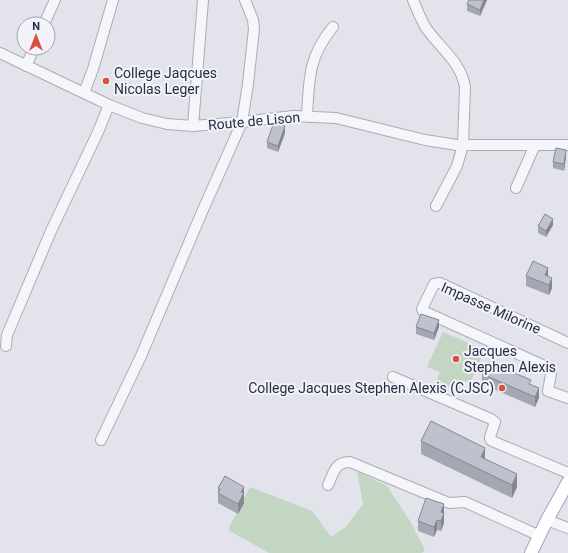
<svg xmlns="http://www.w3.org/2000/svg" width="568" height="553" font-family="Roboto,sans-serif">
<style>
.green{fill:#c3d6c3}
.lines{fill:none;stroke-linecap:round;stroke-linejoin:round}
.minor-casing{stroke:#aaacb9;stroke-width:12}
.major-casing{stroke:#a0a4b8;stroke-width:14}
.minor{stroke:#f5f6f9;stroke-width:10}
.major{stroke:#fff;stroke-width:12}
.wall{fill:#a4a6b2}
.shaded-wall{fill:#868791}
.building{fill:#bfc1cf;stroke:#868791}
.poi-dot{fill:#d75040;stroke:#f2f3f8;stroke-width:1.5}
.labels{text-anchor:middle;stroke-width:4;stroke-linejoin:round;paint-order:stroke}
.poi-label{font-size:14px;fill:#292c45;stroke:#f2f3f8;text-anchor:start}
.street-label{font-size:14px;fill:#292c45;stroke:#f2f3f8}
</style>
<rect width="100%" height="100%" fill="#e2e3eb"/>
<path class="green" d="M443,332l42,18 -15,33 -6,-2 -3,11 -25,-10 4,-10 -13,-5z
M357,471l30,15 23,35 15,29 -3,3h-153l-41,-23 22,-43 62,24 19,26 15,-10 17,-23z"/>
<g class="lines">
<g class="minor-casing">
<path id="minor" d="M413,0c4,9 8,20 13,28 14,20 35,34 39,59l-2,58 -6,21 -21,40
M44,24l11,-24
M0,53l109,52 33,13 25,6 26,2 49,-4 51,-6 43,2 89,22 32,5h111
M26,66l8,-18
M84,93l9,-24 20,-69
M307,117c2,-37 1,-60 26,-90
M193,126l10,-126
M516,188l19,-43
M568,343l-128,-60 -6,1 -12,25 1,2 126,57 2,6 -3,17 20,7
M6,346l1,-11 44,-104 47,-99 11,-27
M393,377l98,42 4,3 -5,15v2l2,2 76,32
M101,440l40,-84 61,-144 40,-90 6,-38 6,-55 -1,-9 -8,-20
M328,485c6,-13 7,-23 22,-23l99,41 16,-1 75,34
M547,520l21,8"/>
</g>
<g class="major-casing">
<path id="major" d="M531,553l16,-33 21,-38"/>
</g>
<use href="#minor" class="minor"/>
<use href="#major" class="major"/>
</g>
<path class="wall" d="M469,0h18l-7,16 -13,-5v-7z
M285,133l-7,19 -11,-4v-6z
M566,157l-2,14 -11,-3v-6z
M553,225l-7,12 -8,-4v-7z
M526,276l22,1 4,11 -3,7 -23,-9z
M416,327h23l-5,13 -18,-6z
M482,374l49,11 8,13 -4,9 -53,-23z
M421,441l64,18 32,28 -5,11 -91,-44z
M244,487v16l-6,11 -20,-11v-15z
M444,504v19l-3,8 -4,-1 -3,7 -16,-6v-10z"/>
<path class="shaded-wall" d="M484,0h3l-7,16v-6z
M285,126v7l-7,19v-6z
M566,150v7l-2,14v-7z
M553,219v6l-7,12v-6z
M548,268v10l-3,7v-10z
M552,278v10l-3,7v-10z
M439,320v7l-5,13v-7z
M539,388v10l-4,9v-10z
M485,448v12l-4,-3z
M517,474v13l-5,11v-13z
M244,487v16l-6,11v-10l3,-12z
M444,504v19l-3,8v-19z
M437,520v10l-3,7v-10z"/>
<path class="building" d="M469,0h15l-4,10 -13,-6z
M274,122l11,4 -7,20 -11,-4z
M556,148l10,2 -2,14 -11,-2z
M545,214l8,5 -7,12 -8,-5z
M533,261l15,7 -3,7 7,3 -3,7 -23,-9z
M421,314l18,6 -5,13 -18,-6z
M488,362l43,18 -2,4 10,4 -4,9 -53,-23z
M431,421l54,27 -4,9 36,17 -5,11 -91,-44z
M225,476l19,11 -3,5 3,1 -6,11 -20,-11 2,-4 -2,-1z
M426,498l18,6 -3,8 3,1 -3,8 -4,-1 -3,7 -16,-6z"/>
<g class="poi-dot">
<circle cx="106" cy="81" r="4"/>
<circle cx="456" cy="359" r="4"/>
<circle cx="502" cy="388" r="4"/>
</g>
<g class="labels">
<g class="poi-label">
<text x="114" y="78">College Jaqcues<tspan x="114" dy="16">Nicolas Leger</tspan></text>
<text x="464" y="356">Jacques<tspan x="464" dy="16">Stephen Alexis</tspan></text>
<text x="494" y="393" text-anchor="end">College Jacques Stephen Alexis (CJSC)</text>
</g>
<g class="street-label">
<text transform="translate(254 121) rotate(-5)" y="5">Route de Lison</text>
<text transform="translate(491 308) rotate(24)" y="5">Impasse Milorine</text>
</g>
</g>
<g transform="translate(36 36)"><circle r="19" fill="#f2f3f8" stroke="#a2a3b0"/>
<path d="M0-3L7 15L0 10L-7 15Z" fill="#d75040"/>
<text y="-6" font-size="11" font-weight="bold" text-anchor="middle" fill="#292c45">N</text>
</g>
</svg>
